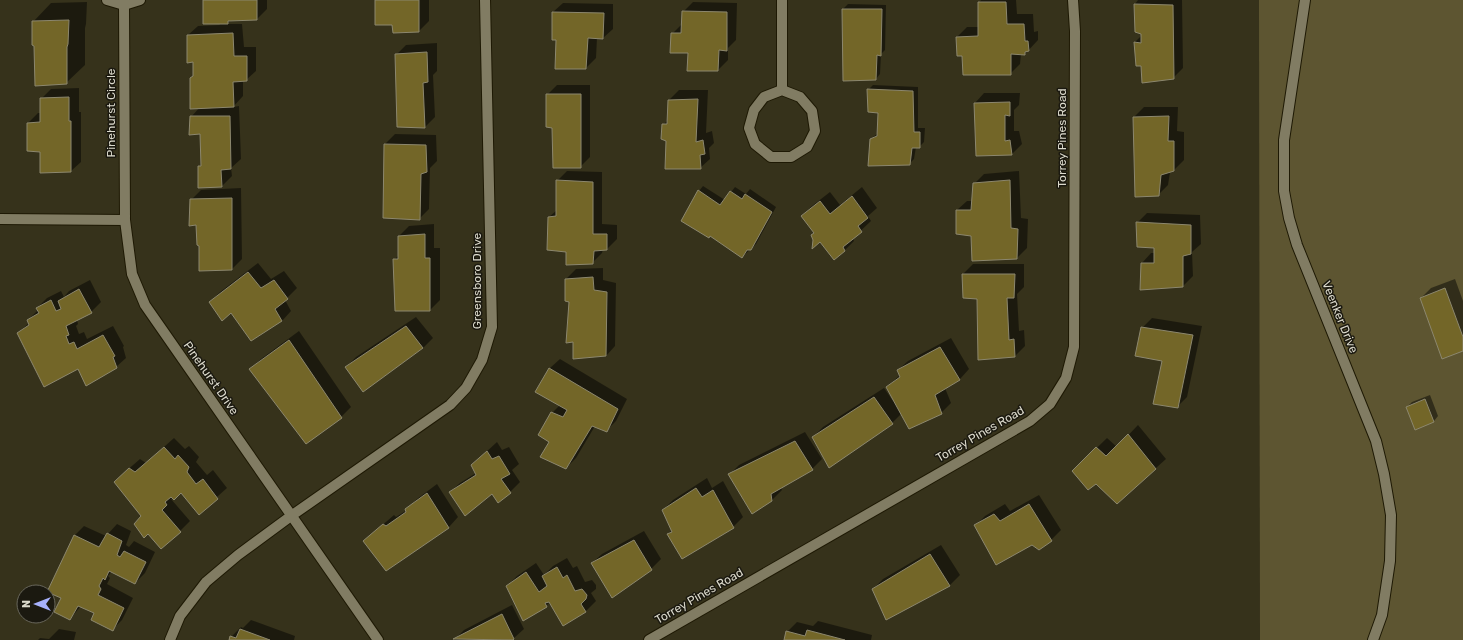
<svg xmlns="http://www.w3.org/2000/svg" width="1463" height="640" font-family="Rubik,sans-serif">
<style>
.green{fill:#5d5531}
.shadow{fill:#0007}
.building{fill:#736628;stroke:#8c876e}
.lines{fill:none;stroke-linecap:round;stroke-linejoin:round}
.service-casing{stroke:#1e1904;stroke-width:12}
.minor-casing{stroke:#1e1904;stroke-width:12}
.service{stroke:#817c63;stroke-width:10}
.minor{stroke:#817c63;stroke-width:10}
.labels{text-anchor:middle;stroke-width:3;stroke-linejoin:round;paint-order:stroke}
.street-label{font-size:12px;fill:#dcdacc;stroke:#1b1910}
</style>
<rect width="100%" height="100%" fill="#36321b"/>
<path class="green" d="M1259,0h204v640h-203z"/>
<path class="shadow" d="M204,0h63v9l-10,10 -26,1 -5,4h16l2,23h12v24l-10,9 -3,1v15l-10,11 6,-1 2,53 -10,9 1,8 -10,10 -23,-19 3,-3 -1,-31 -10,-16 9,-10 -6,-32v-14l-6,-26 10,-9 22,-1z
M376,0h53v21l-10,10z
M981,0h35l1,14h16l1,18 4,-1v9l-13,14h-4l-1,10 -10,10 -47,-19 -6,-18 10,-10h12v-24z
M1138,0h44l1,68 -10,10 -38,-36 7,-7v-2l-6,-2 -1,-27z
M87,2l-1,22 -1,4v37l-19,18 -31,-38 -2,-23 18,-19z
M693,2l44,1 -1,37 -8,8v12l-10,10 -29,-18 -17,-18 10,-10 1,-12z
M563,3l50,1v25l-10,9h-6l-1,20 -10,10 -29,-29 -4,-27z
M848,4l38,1 -1,45 -4,4 -1,20 -4,5 -33,-70z
M437,43v28l-4,4 2,42 -10,10 -29,-72 10,-10z
M557,85h33v72l-10,10 -27,-40 -6,-32z
M873,85l45,2v41h7l-1,14 -5,5h-3l-2,12 -5,5 -38,-25 7,-6 1,-21 -11,-22z
M79,88v24h2v50l-10,9 -30,-20 -13,-28 10,-10h3v-14l10,-10z
M679,90h29l-2,43 6,-2 2,12 -5,5 1,11 -10,9 -33,-28 -4,-15 5,-5 1,-20z
M984,93h36l-1,12 -5,5v21h5l3,13 -10,10 -37,-51z
M1144,107h34l-1,24 7,1v28l-10,10 -4,2 -2,13 -10,10 -22,1 -2,-79z
M395,134l41,1 1,26 -7,7 -1,41 -10,10 -34,-75z
M567,171l35,1v52l15,1v14l-10,10h-4l-1,4 -10,10 -25,-12 -18,-34 8,-7v-29z
M1019,171l2,47 7,1 -1,29 -10,10 -45,-23 -15,-25 10,-9h6l1,-17 10,-10z
M703,186l22,14 10,-13 11,7 4,-5 26,18 -20,37 -14,13 -43,-66z
M862,187l15,21 -9,8 3,5 -18,17 1,3 -10,10 -29,-18 -13,-17 10,-10 18,-14 10,13z
M241,188l1,71 -10,10 -32,-24 -3,-21 -6,-24 10,-10z
M1147,213l53,2 1,29 -9,8 1,24 -10,10 -41,-23 9,-10h4v-6l-18,-24z
M434,224v24h6v52l-10,10 -36,-50 5,-5v-19l10,-10z
M258,263l13,16 13,-8 13,17 -12,12 6,11 -9,10 -51,-9 -21,-10 10,-10z
M973,264h51v23l-7,7 2,37 5,-1 1,16 -10,10 -52,-82z
M603,268v12l13,3 -1,63 -9,10 -32,-15 -8,-62 10,-10z
M1455,279l8,22v49l-42,-52 10,-10z
M90,280l11,22 -10,10 -14,8 1,4 -2,2 3,8 5,-2 3,7 26,-13 11,20 -1,1 3,11 -10,9 -38,1 -60,-35 11,-10 -1,-3 10,-10 -1,-2 10,-10 14,-7 3,6 5,-6z
M416,317l17,21 -10,10 -60,43 -17,-24 10,-10z
M1152,318l50,8 -15,71 -10,10 -14,-46 -21,-33z
M299,331l52,76 -10,10 -90,-48 10,-10z
M951,338l18,31 -9,10 -15,9 6,15 -10,10h-39l-10,10 -79,14 10,-10 61,-39 9,13 1,-1 -7,-13 13,-12 -2,-5 10,-9z
M560,359l67,40 -11,22 -10,10 -11,-5 -19,32 -10,10 -16,-26 2,-29 8,-8 -24,-13 14,-24z
M1430,395l8,21 -4,5 -27,-14 5,-5z
M1138,425l28,34 -49,44 -21,-20 -23,-12 34,-33 10,9z
M805,432l17,27 -10,10 -31,18 1,3 -10,10 -43,-25 10,-10z
M174,438l11,11 4,-3 10,11 -3,5 11,13 6,-5 14,18 -28,25 -18,-21 -8,6 -2,1 19,22 -10,10 -38,-15 -17,-44 15,-13 6,4z
M497,442l5,8 7,-3 10,17 -7,6 8,12 -10,10 -18,1 -42,-1 10,-9 16,-10 -4,-8z
M707,478l5,10 11,-7 20,36 -10,10 -51,30 -14,-23 4,-4 -9,-20 10,-10z
M437,484l21,33 -9,10 -63,43 -22,-29 30,-26 2,2 11,-7 10,-11z
M1039,495l22,35 -10,10 -19,4 -57,-18 10,-10 20,-12 5,7z
M117,524l14,7 -5,14 3,2 5,-6 21,11 -10,21 -10,10 -23,-12 -3,4 -1,1 2,2 -3,6 26,14 -11,22 -10,10 -17,-17 -14,-7 -11,13 -8,-21 12,-62 10,-10 22,10z
M644,531l17,28 -10,10 -59,-6 10,-9z
M941,545l19,30 -10,10 -63,34 -14,-30 10,-10z
M567,558l6,10 4,-2 8,16 7,-2 4,5v4l-5,4 5,8 -10,10 -22,13 -14,-22 -4,4 -39,-20 10,-10 19,-13 8,12 9,-9z
M512,605l12,24 -10,9 -3,2h-57l10,-10z
M251,620l44,16 -1,4h-64l1,-3 10,-10 2,1z
M818,621l54,14 -1,5h-86l2,-8 10,-10 16,4z
M59,629l17,3 -2,8h-36l2,-2 9,1z"/>
<path class="building" d="M203,0h54v20l-29,1v3h-25z
M375,0h44v32l-26,1 -1,-8h-17z
M978,2h28l1,22h17l1,17h3l1,10 -4,1v3l-14,-1v21h-48l-1,-19h-5l-1,-19 22,-1z
M1134,4l39,1 1,74 -32,4 -1,-17h-5l-2,-24 7,1v-9l-6,-2z
M842,9h40l-1,47 -4,-1 -1,25 -33,1z
M682,11l45,1v39l-8,-1 -1,21h-31l1,-18h-18l1,-20h10z
M552,12l52,1 -1,26 -15,-1 -2,31h-31l1,-29h-4z
M69,20l-1,24 -1,3v37l-32,2 -1,-40 -2,-1v-24z
M233,33l1,23h13v25l-14,1 1,25 -44,2v-31l3,-2v-14l-6,1v-28z
M427,52l1,30 -5,1 2,45 -28,-1 -2,-73z
M867,89l46,2 1,41h6v16h-8l-2,17 -42,1 2,-27 7,-3 1,-23 -10,-1z
M546,94h35v74h-28l-1,-40 -6,-1z
M69,97v24h2v51l-31,1v-21l-13,-1v-28l13,-1v-24z
M698,99l-2,43 7,-2 2,14 -5,1 1,14h-36l1,-28 -5,-2 1,-15h5l1,-24z
M1010,102v14l-5,-1v26l5,-1 2,15 -36,1 -2,-53z
M190,116h40l1,53 -10,1 1,17 -24,1v-22h3l-1,-32 -11,1z
M1169,116l-1,25h6v30l-13,4 -2,21 -24,1 -2,-80z
M384,144l42,1 1,27 -6,2 -1,46 -37,-2z
M556,180l37,2v52h14v16l-13,1 -1,13 -27,1v-13l-19,-2 1,-33 8,-1z
M1010,180l1,48 7,1 -1,30 -45,2 -1,-25 -15,-2v-24h15l2,-27z
M698,190l22,15 10,-14 12,8 3,-5 27,18 -21,38h-4l-5,8 -32,-22 -1,2 -28,-17z
M852,196l16,22 -10,8 4,6 -19,15 2,4 -11,9 -14,-18 -8,7 1,-9 -2,-5 3,-2 -13,-17 19,-15 10,13z
M232,198v72l-33,1v-25l-2,-1 -1,-20 -7,1 1,-27z
M1136,222l55,3v29l-8,2v31l-43,3 1,-27h13v-15l-17,-1z
M425,234v24h5v53h-35l-2,-52h5v-23z
M248,272l13,16 13,-8 14,19 -13,10 7,12 -31,20 -20,-28 -9,8 -13,-19z
M962,274h53l-1,24h-7l2,42 5,-1 1,18 -37,3 -1,-61 -14,-1z
M593,277l1,13 13,2 -1,64 -33,3v-17l-7,1 3,-41 -4,-1v-22z
M1445,288l18,49v14l-21,8 -22,-61z
M79,289l13,24 -26,13 3,9 -3,1 3,8 5,-2 3,7 26,-14 12,21 -2,1 4,11 -31,18 -8,-17 -34,18 -27,-54 12,-8 -2,-5 12,-7 -3,-5 15,-8 5,11 5,-2 -3,-8z
M406,326l17,22 -60,44 -18,-25z
M1141,327l52,8 -15,73 -25,-4 9,-43 -27,-5z
M289,340l53,78 -36,26 -57,-75z
M940,347l20,33 -25,15 7,19 -33,15 -23,-42 14,-10 -3,-7z
M549,368l69,41 -11,23 -15,-6 -26,43 -26,-12 9,-15 -11,-7 13,-23 12,5 4,-7 -32,-18z
M874,397l19,27 -64,44 -17,-31z
M1425,399l9,23 -19,8 -9,-23z
M1128,434l28,35 -39,35 -21,-20 -8,6 -16,-19 24,-24 10,9z
M795,441l18,29 -42,24 1,7 -20,13 -24,-40z
M164,447l11,12 3,-4 11,12 -2,5 9,12 7,-5 15,20 -19,16 -18,-22 -7,7 -3,-3 -6,5 2,3 -5,5 19,22 -20,17 -13,-15 -4,4 -10,-14 7,-8 -27,-34 15,-14 6,4z
M487,451l5,8 7,-3 11,18 -9,5 10,14 -13,10 -6,-9 -27,22 -16,-24 27,-17 -5,-10z
M696,488l6,9 11,-7 21,38 -52,31 -15,-25 5,-2 -10,-22z
M427,493l22,35 -63,43 -23,-30 20,-17 3,2 20,-14 -1,-3z
M1029,504l23,37 -13,9 -7,-5 -36,20 -22,-40 20,-11 6,7z
M107,533l15,8 -5,14 3,2 4,-6 22,11 -11,22 -26,-13 -4,9 -2,-2 -4,8 2,3 -3,6 26,13 -11,23 -22,-11 3,-7 -16,-7 -8,14 -16,-8 7,-14 -14,-6 27,-57 25,12z
M634,540l18,30 -40,28 -21,-35z
M930,554l20,32 -64,34 -14,-31z
M557,567l6,11 4,-3 8,16 7,-2 5,6 -1,4 -5,5 5,8 -23,14 -14,-24 -4,1 2,4 -24,14 -17,-35 20,-14 13,20 8,-6 -5,-10z
M502,614l12,25 -1,1 -60,-1z
M240,629l30,11h-41l1,-4 6,2z
M807,630l38,10h-61l2,-9 19,5z"/>
<g class="lines">
<g class="service-casing">
<path id="service" d="M1305,0l-21,140v51l5,27 8,27 79,196 8,33 7,41 -1,46 -8,54 -9,25"/>
</g>
<g class="minor-casing">
<path id="minor" d="M107,0l17,5 16,-5
M124,5l1,215 7,54 13,31 233,335
M782,90l18,7 12,14 3,20 -8,16 -16,10h-20l-16,-13 -6,-16 5,-18 10,-13z
M782,90v-90
M0,219l125,1
M170,640l10,-24 26,-34 32,-27 53,-39 159,-111 16,-17 16,-28 10,-33 -7,-327
M649,640l381,-219 20,-17 16,-26 8,-31 1,-316 -2,-31"/>
</g>
<use href="#service" class="service"/>
<use href="#minor" class="minor"/>
</g>
<g class="labels">
<g class="street-label">
<text transform="translate(111 113) rotate(-90)" y="4">Pinehurst Circle</text>
<text transform="translate(1062 138) rotate(-90)" y="4">Torrey Pines Road</text>
<text transform="translate(477 281) rotate(-90)" y="4">Greensboro Drive</text>
<text transform="translate(1340 317) rotate(68)" y="4">Veenker Drive</text>
<text transform="translate(211 378) rotate(55)" y="4">Pinehurst Drive</text>
<text transform="translate(980 434) rotate(-30)" y="4">Torrey Pines Road</text>
<text transform="translate(699 596) rotate(-30)" y="4">Torrey Pines Road</text>
</g>
</g>
<g transform="translate(36 604) rotate(270)"><circle r="19" fill="#1b1910" stroke="#68665b"/>
<path d="M0-3L7 15L0 10L-7 15Z" fill="#a7b1fc"/>
<text y="-6" font-size="11" font-weight="bold" text-anchor="middle" fill="#dcdacc">N</text>
</g>
</svg>
